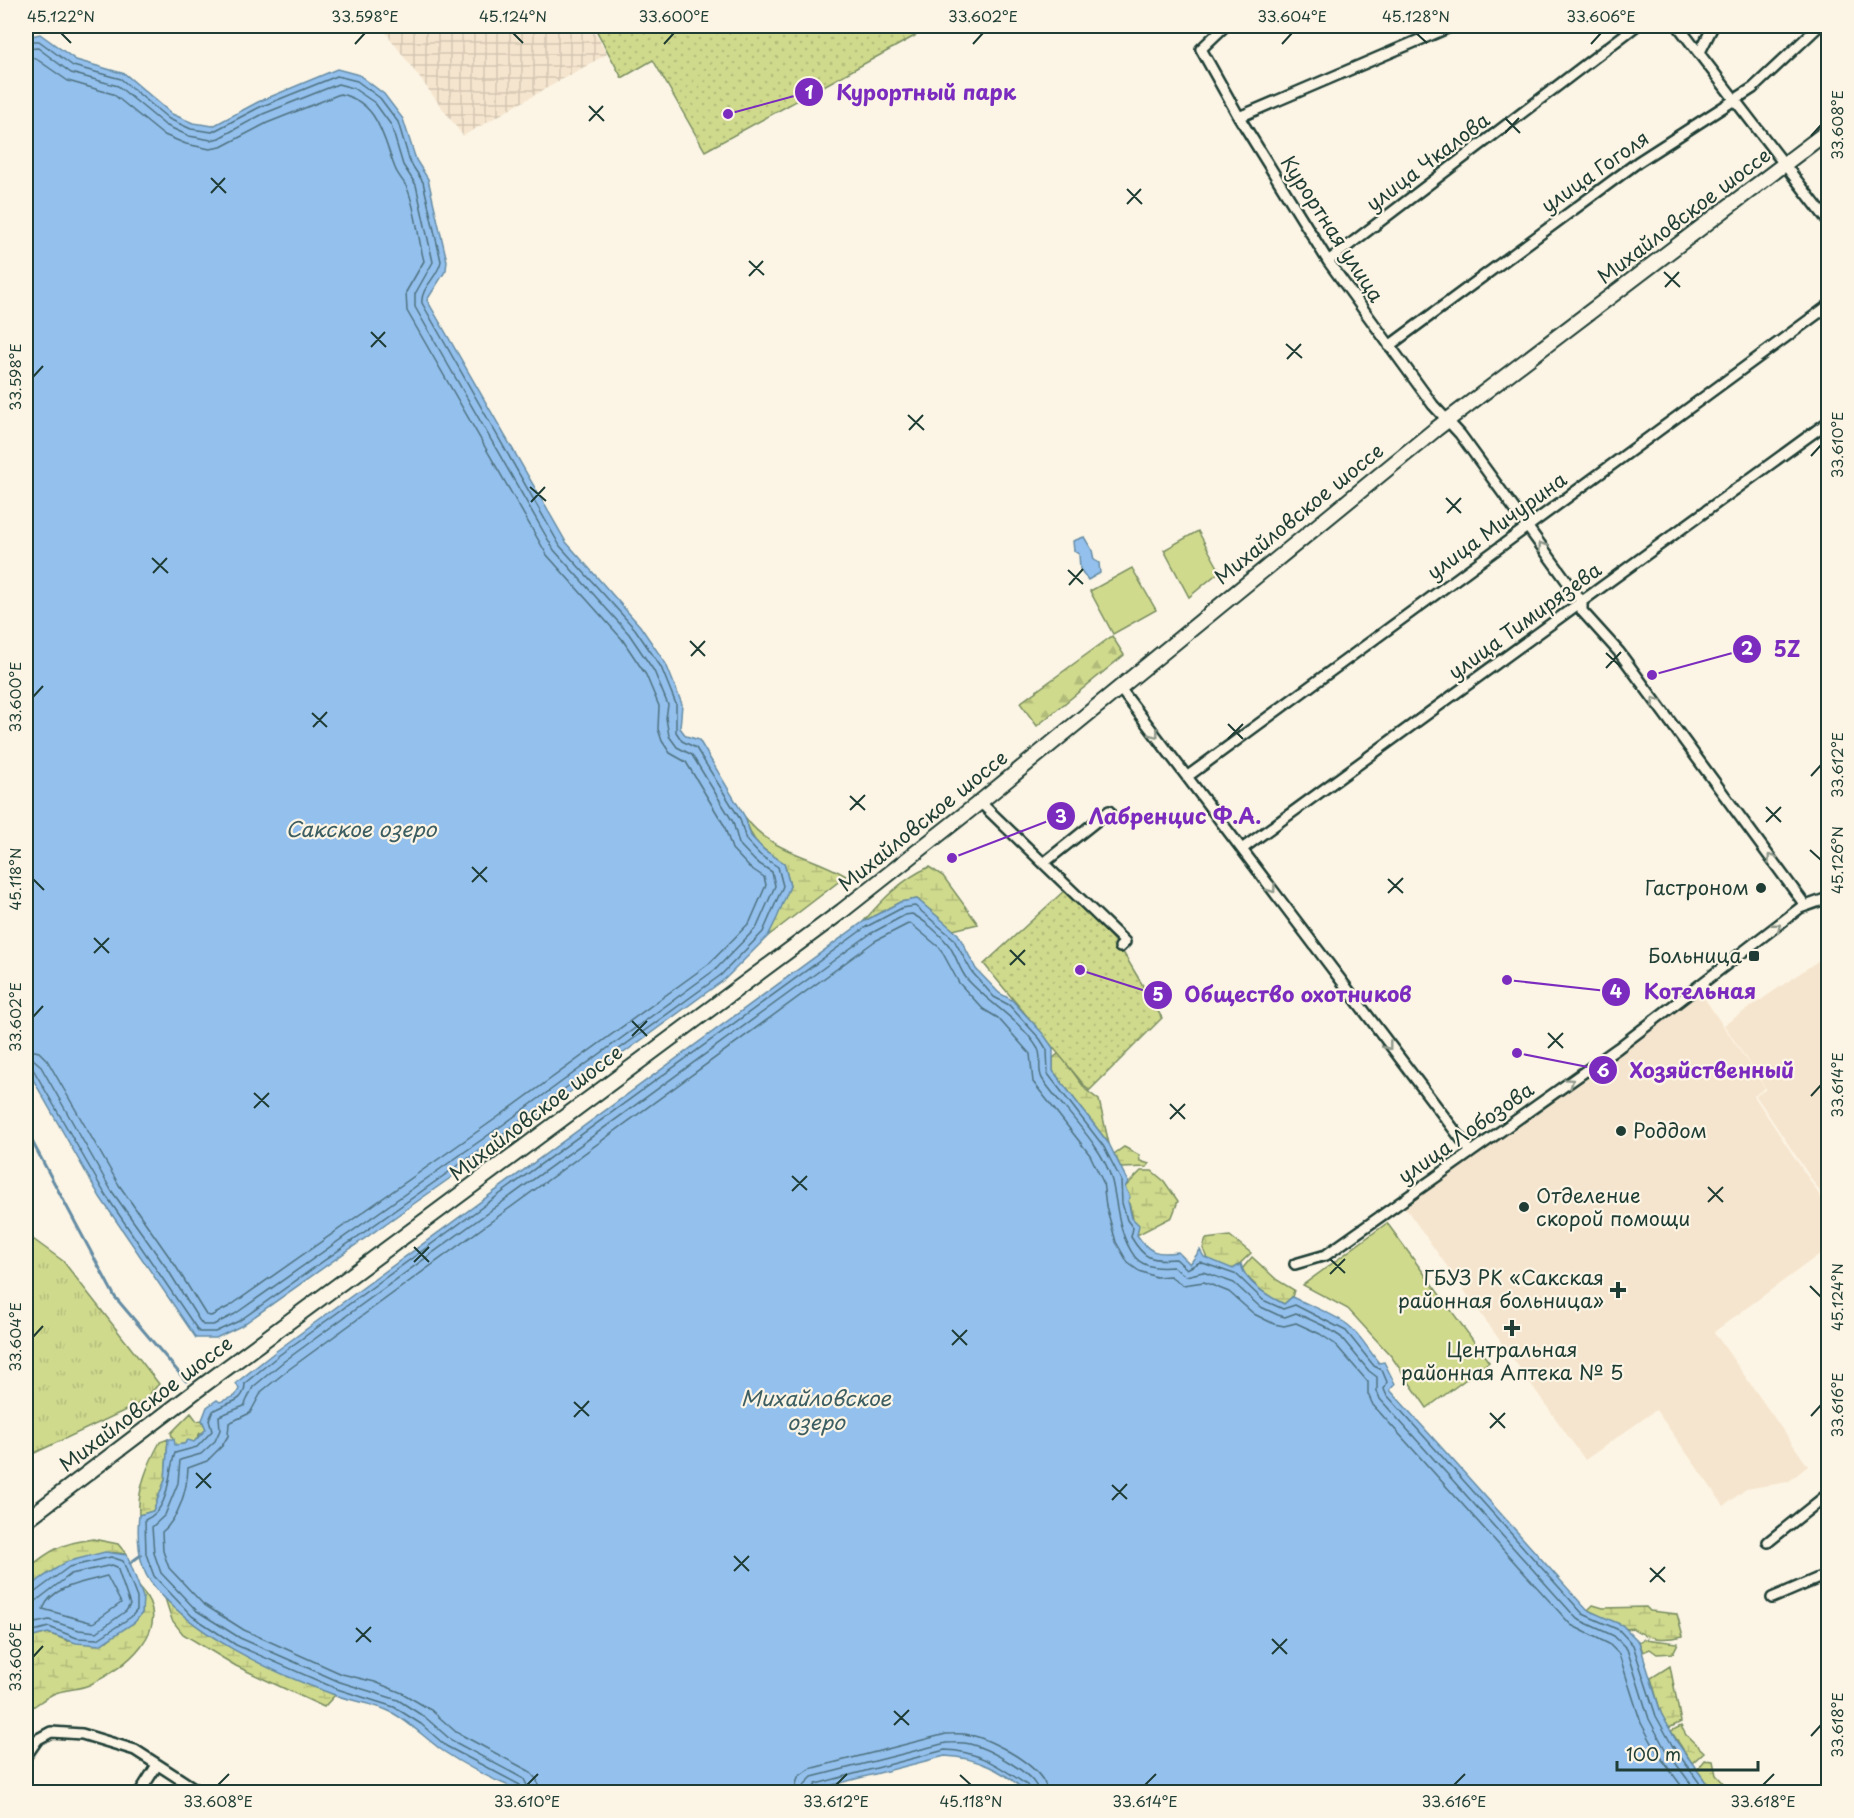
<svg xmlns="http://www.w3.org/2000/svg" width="1854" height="1818" font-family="'Playpen Sans',sans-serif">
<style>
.built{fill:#f6e5ce}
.industrial{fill:url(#industrial-grid)}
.grass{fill:url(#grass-tufts);stroke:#788c60;stroke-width:1.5}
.forest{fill:url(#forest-firs);stroke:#788c60;stroke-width:1.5}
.wetland{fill:url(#wetland-marsh);stroke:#788c60;stroke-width:1.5}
.park{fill:url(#park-dots);stroke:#788c60;stroke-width:1.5}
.pitch{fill:#d0da8d;stroke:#788c60;stroke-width:1.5}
.water{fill:#94c0ee;stroke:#658ca4;stroke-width:1.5}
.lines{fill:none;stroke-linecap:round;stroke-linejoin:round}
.shore{stroke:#4e717e;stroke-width:1.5}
.stream{stroke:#658ca4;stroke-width:3}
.street-casing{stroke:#1f3d34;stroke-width:14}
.secondary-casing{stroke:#1f3d34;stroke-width:18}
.street{stroke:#fcf5e5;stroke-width:9}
.secondary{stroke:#fcf5e5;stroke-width:14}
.oneway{stroke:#8e998c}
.ticks{fill:none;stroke:#1f3d34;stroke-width:2}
.poi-dot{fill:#1f3d34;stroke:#fcf5e5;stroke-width:2}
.labels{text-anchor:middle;stroke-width:4.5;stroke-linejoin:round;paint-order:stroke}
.street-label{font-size:20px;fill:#1f3d34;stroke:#fcf5e5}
.poi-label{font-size:20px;fill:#1f3d34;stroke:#fcf5e5;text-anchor:end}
.water-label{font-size:21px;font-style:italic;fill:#3c5e62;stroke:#fcf5e5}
.leader{fill:none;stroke:#7b2cbf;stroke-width:2}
.callout-dot{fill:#7b2cbf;stroke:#fcf5e5;stroke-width:2}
.mark-label{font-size:18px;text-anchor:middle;font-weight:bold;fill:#fff}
.callout-label{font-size:21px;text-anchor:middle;font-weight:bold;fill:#7b2cbf;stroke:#fcf5e5;stroke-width:4.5;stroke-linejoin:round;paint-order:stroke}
.neatline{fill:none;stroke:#1f3d34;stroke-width:2}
.ticks-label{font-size:15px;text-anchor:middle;fill:#1f3d34}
</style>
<defs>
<pattern id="industrial-grid" width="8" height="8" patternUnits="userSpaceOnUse" patternTransform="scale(1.5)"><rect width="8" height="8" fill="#f6e5ce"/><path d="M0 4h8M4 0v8" fill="none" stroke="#d2c5b2"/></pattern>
<pattern id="grass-tufts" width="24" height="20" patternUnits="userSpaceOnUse" patternTransform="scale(1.5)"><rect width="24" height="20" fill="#d0da8d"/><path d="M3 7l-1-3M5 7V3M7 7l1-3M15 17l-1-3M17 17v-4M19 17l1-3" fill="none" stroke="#b2bc7a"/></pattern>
<pattern id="forest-firs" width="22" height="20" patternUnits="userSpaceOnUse" patternTransform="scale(1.5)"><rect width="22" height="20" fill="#d0da8d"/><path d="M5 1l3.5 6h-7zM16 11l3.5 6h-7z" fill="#b2bc7a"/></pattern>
<pattern id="wetland-marsh" width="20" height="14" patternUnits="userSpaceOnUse" patternTransform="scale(1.5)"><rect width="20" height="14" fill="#d0da8d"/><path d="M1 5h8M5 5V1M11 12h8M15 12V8" fill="none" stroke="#b2bc7a"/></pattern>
<pattern id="park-dots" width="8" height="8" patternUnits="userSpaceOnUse" patternTransform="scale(1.5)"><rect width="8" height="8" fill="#d0da8d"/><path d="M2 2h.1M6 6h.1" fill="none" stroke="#b2bc7a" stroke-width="1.8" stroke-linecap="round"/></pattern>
</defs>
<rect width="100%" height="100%" fill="#fcf5e5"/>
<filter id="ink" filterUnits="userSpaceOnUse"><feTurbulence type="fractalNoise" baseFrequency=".0167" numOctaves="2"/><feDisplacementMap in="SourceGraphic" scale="12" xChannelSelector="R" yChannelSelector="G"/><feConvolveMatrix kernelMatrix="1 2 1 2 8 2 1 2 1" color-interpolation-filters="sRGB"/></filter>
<g filter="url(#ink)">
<path class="built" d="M1828,954v250l-72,-108 10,-7 -42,-64z
M1701,993l64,95 -11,8 74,112v40l-114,84 94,134 -20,16 -42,7 -22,17 -68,-96 -71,50 -181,-254z"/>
<path class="industrial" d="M381,26h210l16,28 -144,82z"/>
<path class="grass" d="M26,1234l37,27 96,123 -18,19 -115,54z"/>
<path class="forest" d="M1112,636l12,19 -87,71 -17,-23z"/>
<path class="wetland" d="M745,817c26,36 66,38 101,59l-78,60 22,-50 -6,-23c-23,-14 -32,-20 -39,-46z
M929,867l14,9 35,48 -25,6 -36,-31 -17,3 -37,20c19,-22 39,-43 66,-55z
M1059,1053l27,37 13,10 10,44 -56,-73v-13z
M1124,1147l15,8 1,6 9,3 -2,3 -26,1 -7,-14z
M1141,1171h11l12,10 14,20 -6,16 -35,18 -12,-48z
M1230,1236l21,17 -18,17 -26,-11 -4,-11 3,-9z
M1252,1257l25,23 17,10 -2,7 -8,7 -18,-9 -23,-22 -1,-4z
M191,1413l6,8 5,-1 4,8 -1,4 -5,1 -6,10 -19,2 -4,-12z
M168,1439l-3,41 -12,31 -14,4c-2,-26 9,-51 21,-73z
M93,1539l25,5 9,11c-13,-5 -23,-1 -36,2 -27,5 -45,16 -65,35v-22c24,-20 36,-27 67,-31z
M140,1588c37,40 -16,81 -51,97 -12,5 -25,4 -36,9 -10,5 -17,12 -27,17v-72l22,-6 20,8h39c11,-11 26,-16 35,-28z
M164,1595c49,53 107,72 171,100l-11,12 -88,-41 -53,-32 -11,-14z
M1593,1605l10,3 43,-1 4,4 27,3 6,22c-20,5 -35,3 -51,-8l-5,1 -39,-19z
M1644,1639l34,4 -5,10 -16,1 -7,-5 -7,3 -4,-10z
M1670,1666l11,56 -12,6 -8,-15 -10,-35z
M1681,1726l5,9 18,17 -12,11 -21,-32z
M1705,1760l8,1 3,14 16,17h-19l-16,-22z"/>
<path class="park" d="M594,26h339l-228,125 -52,-91 -31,18z
M1065,890l55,57 42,71 -73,73 -105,-127z"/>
<path class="pitch" d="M1198,531l22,40 -31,26 -25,-47z
M1132,568l24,42 -43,24 -23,-43z
M1387,1223l102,139 -62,46 -36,-52 -43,-47 -45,-24z"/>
<path class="water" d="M40,34l36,26 49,14 47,40 21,9 20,3 45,-24 79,-33 22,6 25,19 19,25 13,41 12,19 19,82 -1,9 -19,30 139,242 74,84 26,38 16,40 -2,24 6,8 13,4 46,77 6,19 13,14 20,13 6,23 -13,32 -9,18 -43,43 -214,156 -270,191 -25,12h-20l-96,-141 -74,-130v-1030z
M1084,537l8,13 2,10 5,3 1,10 -12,7 -8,-11 -1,-15 -5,-3 -1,-10z
M917,899l41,35 18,35 23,24 13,7 32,35 9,13v23l56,73 19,38 -3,5 5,10 -2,4 4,17 7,7 -2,10c12,18 20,20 41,17l12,12 10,-14 4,7 29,12 8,-5c4,19 27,32 43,40l8,-7c19,9 40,16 56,28 12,9 21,26 31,38l5,-1 11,22 -5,6 197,220 35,15 17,17 22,71 16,29 36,50h-687c-21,-21 -51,-35 -81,-36l-140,36h-281c-27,-10 -57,-25 -81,-41 -18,-13 -32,-28 -52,-39 -17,-9 -37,-10 -56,-17 -62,-22 -146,-61 -185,-114 -12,-16 -13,-47 -11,-66l14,-4 12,-31 3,-41h6l1,6 9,-1 4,-4 6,2 12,-13 -4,-9 5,-13 10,-7 3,2 15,-6 4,-7 -3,-6 39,-31 588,-430 37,-20z
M105,1552l22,3 16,42 -1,16 -7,9 -35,23 -24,-2 -28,-10 -22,6v-47l14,-13 26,-17z"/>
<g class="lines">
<path class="shore" d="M26,41h13l34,25 48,13 48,40 22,10 21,3 48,-25 77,-31 20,5 23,17 18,24 12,40 13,20 18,79c-2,15 -21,27 -19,42l138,243 75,83 26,38 15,37v28l6,9 14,7 44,71 6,21 14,15 18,12 5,19 -20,46 -42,43 -213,155 -269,191 -24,11h-16l-94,-138 -72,-125 -7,-4
M26,49l12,-1 33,25 47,13 47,39 24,11 22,4 8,-2 44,-24 75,-30 15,4 22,15 16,22 12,40 13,20 17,77 -18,32v13l139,243 75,84 25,37 14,34 -2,13 3,18 8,11 15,8 41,67 6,22 16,17 17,11 3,14 -18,41 -41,42 -212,155 -269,190 -22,11h-10l-4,-5 -31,-50 -57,-80 -71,-125 -7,-6 -7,-1
M26,58h9l33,23 45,13 49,40 24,10 24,5 11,-2 46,-24 73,-29c39,8 43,44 55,74 3,8 9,13 12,20 9,20 11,51 17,73l-18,31 1,19 140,244 75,84 24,36 13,31 -1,23 4,12 8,12 16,9 38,63 8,24 17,18 15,10 2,8 -16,37 -40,41 -212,154 -268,189 -19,10 -5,-1 -31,-50 -56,-80 -72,-125 -8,-8 -13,-3
M107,1576l14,27 -28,20 -50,-14c9,-24 43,-27 64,-33z
M26,1596l5,-1 38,-28 42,-10 12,4 14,37v12l-6,7 -33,22 -21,-1 -28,-11 -23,6
M26,1603l10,-2 35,-27 41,-9 5,2 13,38 -4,6 -29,21 -18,-2 -30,-10 -23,5
M523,1792l-3,-7 -74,-39 -25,-22 -27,-17 -57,-18 -101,-44 -44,-29 -38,-40 -8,-22 -1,-34c26,-11 22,-45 30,-67l22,-6 15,-16 -3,-11 4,-9c13,-10 32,-6 32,-28l33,-27 588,-429 36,-19 13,-2 38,32 19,34 22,25 15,8 31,34 7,11 1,24 56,73 17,33 1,23 5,17 6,8 -2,9c13,22 20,24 45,22l11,10 13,-7 37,13 26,25 20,9 12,-4 51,26 28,35 8,4 5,12 -3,7 2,5 197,220 36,16 14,15 23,71 16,29 34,47
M530,1792l-6,-13 -73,-39 -25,-22 -28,-18 -58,-18 -100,-44 -43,-27 -36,-38 -7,-20 -2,-26 13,-12 13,-32 2,-23 21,-6 14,-13 5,-11 -1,-14 25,-10 9,-19 30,-25 587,-428 35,-19 7,-1c12,6 27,19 35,29 9,10 11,25 20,36 22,25 54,41 71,70 5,9 -2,21 5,31 19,28 61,67 69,101 6,26 6,53 23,76 9,11 25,11 38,10l13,9 17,-4 31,11 25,23 19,9 7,2 11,-4 28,13 17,11 28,34 8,6v14l3,8 197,220 37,17 13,13 22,70 16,30 32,43
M539,1792l-2,-12 -8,-9 -73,-39 -25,-22 -29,-17 -27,-11 -33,-8 -98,-44 -41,-26 -34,-36 -6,-17 -1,-19c17,-14 25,-42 26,-64l19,-7 15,-15 6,-10 1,-13 21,-10 12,-22 26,-21 587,-429 35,-18 30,25 19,35 24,26 15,9 32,36 3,28 57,73 13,27 3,24 10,36 12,21 11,8 17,6 14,-1 13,9 21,-3 25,10 25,22 20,10 10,2 12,-3 24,11 15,10 33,38v12l5,11 198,220 38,19 10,10 22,69 17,31 28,38
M794,1792l4,-15 11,-8 137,-35c8,0 16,-1 24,1 22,4 76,33 77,57
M803,1792l2,-8 7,-7 134,-34c8,0 16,-1 24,1 17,4 67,30 68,48
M811,1792l5,-8 129,-34c34,1 55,17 82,35l3,7"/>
<path class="stream" d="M26,1130l89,167 71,84
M130,1563l11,-8"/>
<g class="street-casing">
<path id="street" d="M1225,26l-24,23 38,68 89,144 105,144 27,29 122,168v9l37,41 186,253
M1678,26l150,195
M1700,52l13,-26
M1239,117l213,-91
M1328,261l308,-235
M1389,346l249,-184 115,-74 66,-62
M1119,687l352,465
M1188,776l640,-470
M980,802l145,140 -5,5
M1242,849l586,-427
M1045,862l64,-51
M1295,1264l31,-9 292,-207 182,-140 28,-10
M1768,1542l60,-48
M1772,1598l56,-24
M26,1756l12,-17 13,-7 31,2 53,16 65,42
M140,1792l17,-27"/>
</g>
<g class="secondary-casing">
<path id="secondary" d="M26,1520l179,-136 637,-473 138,-109 456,-373 392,-298"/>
</g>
<use href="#street" class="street"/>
<use href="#secondary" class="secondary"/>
</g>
<defs><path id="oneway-chevron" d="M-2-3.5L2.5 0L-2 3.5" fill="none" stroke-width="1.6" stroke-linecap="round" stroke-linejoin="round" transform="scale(1.5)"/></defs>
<g class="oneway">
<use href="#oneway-chevron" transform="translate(1542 546) rotate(-126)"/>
<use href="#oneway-chevron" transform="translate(1655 701) rotate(-126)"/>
<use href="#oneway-chevron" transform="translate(1155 734) rotate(52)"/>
<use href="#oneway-chevron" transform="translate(1771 858) rotate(-126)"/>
<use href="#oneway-chevron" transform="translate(1272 889) rotate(54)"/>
<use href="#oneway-chevron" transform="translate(1777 927) rotate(-39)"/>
<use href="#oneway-chevron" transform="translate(1388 1046) rotate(52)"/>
<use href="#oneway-chevron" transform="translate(1570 1082) rotate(-35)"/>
</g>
</g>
<path class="ticks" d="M61,33l10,10M513,33l10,10M1416,33l11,10M355,44l10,-11M664,44l10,-11M973,44l10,-11M1282,44l10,-11M1591,44l10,-11M589,106l15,15M1505,118l15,15M589,121l14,-15M1505,133l14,-15M1811,136l10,-11M211,178l15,15M1127,189l15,15M211,193l14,-15M1127,204l14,-15M749,261l15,14M1664,272l16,15M749,276l14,-15M1665,287l14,-15M371,332l15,15M1286,344l16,14M371,347l14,-15M1287,359l14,-15M33,377l10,-11M908,415l16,15M909,430l14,-15M1811,456l10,-11M530,487l16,14M1446,498l15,15M531,502l14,-15M1447,513l14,-15M152,558l16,15M1068,570l15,14M153,573l14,-15M1069,585l14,-16M690,641l15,15M1606,653l15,14M691,656l14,-15M1606,668l15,-16M33,697l10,-11M312,713l15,14M1228,724l15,15M313,727l14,-15M1228,739l15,-15M1811,776l10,-11M850,796l15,14M1766,807l15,15M850,810l15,-15M1766,822l15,-15M1810,850l11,10M472,867l15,15M33,879l11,11M1388,879l15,14M472,882l15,-15M1388,893l15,-15M94,938l15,15M1010,950l15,15M94,953l15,-15M1010,965l15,-15M33,1017l10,-11M632,1021l15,15M1548,1033l15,15M632,1036l15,-15M1548,1048l15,-15M254,1093l15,14M1811,1096l10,-11M1170,1104l15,15M254,1108l15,-15M1170,1119l15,-15M792,1176l15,14M1708,1187l15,15M792,1191l15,-15M1708,1202l15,-15M414,1247l15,15M1330,1259l15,14M414,1262l15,-15M1330,1274l15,-15M1810,1286l11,11M952,1330l15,15M33,1337l10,-11M952,1345l15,-15M574,1402l15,14M1490,1413l15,15M1811,1416l10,-11M574,1417l15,-16M1490,1428l15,-15M196,1473l15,15M1112,1485l15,14M196,1488l15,-15M1112,1500l15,-16M734,1556l15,15M1650,1568l15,14M734,1571l15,-15M1650,1582l15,-15M356,1628l15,14M1272,1639l15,15M356,1642l15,-15M1272,1654l15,-15M33,1657l10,-11M894,1711l15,14M894,1725l15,-15M1811,1736l10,-11M960,1775l11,10M218,1785l11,-11M527,1785l11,-11M836,1785l11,-11M1145,1785l11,-11M1454,1785l11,-11M1763,1785l11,-11"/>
<g class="poi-dot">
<circle cx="1761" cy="888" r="6"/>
<rect x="1748" y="950" width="12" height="12" rx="3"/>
<circle cx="1621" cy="1131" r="6"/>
<circle cx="1524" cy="1207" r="6"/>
<path d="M1615 1281h6v6h6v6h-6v6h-6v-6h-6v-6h6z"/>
<path d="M1509 1319h6v6h6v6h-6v6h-6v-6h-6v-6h6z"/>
</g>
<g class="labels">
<g class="street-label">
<text transform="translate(1428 162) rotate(-37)" y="7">улица Чкалова</text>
<text transform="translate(1595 172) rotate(-35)" y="7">улица Гоголя</text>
<text transform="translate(1684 216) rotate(-37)" y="7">Михайловское шоссе</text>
<text transform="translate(1332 229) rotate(57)" y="7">Курортная улица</text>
<text transform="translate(1299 514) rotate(-39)" y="7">Михайловское шоссе</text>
<text transform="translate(1497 526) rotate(-36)" y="7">улица Мичурина</text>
<text transform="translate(1525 621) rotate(-36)" y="7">улица Тимирязева</text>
<text transform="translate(923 821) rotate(-39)" y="7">Михайловское шоссе</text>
<text transform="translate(536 1113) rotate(-37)" y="7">Михайловское шоссе</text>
<text transform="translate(1466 1133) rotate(-35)" y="7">улица Лобозова</text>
<text transform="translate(146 1404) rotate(-37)" y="7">Михайловское шоссе</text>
</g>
<g class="poi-label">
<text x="1749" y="895">Гастроном</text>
<text x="1742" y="963">Больница</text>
<text x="1633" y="1138" text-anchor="start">Роддом</text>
<text x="1536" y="1203" text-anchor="start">Отделение<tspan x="1536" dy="23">скорой помощи</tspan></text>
<text x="1604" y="1285">ГБУЗ РК «Сакская<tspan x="1604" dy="23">районная больница»</tspan></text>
<text x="1512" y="1357" text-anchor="middle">Центральная<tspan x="1512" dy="23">районная Аптека № 5</tspan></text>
</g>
<g class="water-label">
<text x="361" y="837">Сакское озеро</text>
<text x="816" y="1406">Михайловское<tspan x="816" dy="24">озеро</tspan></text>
</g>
</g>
<path class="leader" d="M728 114L809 92M1652 675L1747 649M952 858L1061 816M1507 980L1616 992M1080 970L1158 995M1517 1053L1603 1070"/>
<g class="callout-dot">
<circle cx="728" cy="114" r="6"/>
<circle cx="1652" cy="675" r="6"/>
<circle cx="952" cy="858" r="6"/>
<circle cx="1507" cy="980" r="6"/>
<circle cx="1080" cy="970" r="6"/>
<circle cx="1517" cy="1053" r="6"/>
<circle cx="809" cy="92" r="15"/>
<circle cx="1747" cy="649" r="15"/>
<circle cx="1061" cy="816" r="15"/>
<circle cx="1616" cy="992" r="15"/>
<circle cx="1158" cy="995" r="15"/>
<circle cx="1603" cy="1070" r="15"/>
</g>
<g class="mark-label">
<text x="809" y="99">1</text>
<text x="1747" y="655">2</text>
<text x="1061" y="823">3</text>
<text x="1616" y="998">4</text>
<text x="1158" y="1001">5</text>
<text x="1603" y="1077">6</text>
</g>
<g class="callout-label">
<text x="926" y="100">Курортный парк</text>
<text x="1787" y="657">5Z</text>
<text x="1175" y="824">Лабренцис Ф.А.</text>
<text x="1700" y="999">Котельная</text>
<text x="1298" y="1002">Общество охотников</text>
<text x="1712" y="1078">Хозяйственный</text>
</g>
<rect width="1854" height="1818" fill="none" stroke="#fcf5e5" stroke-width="66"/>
<path d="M1617 1761v9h141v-9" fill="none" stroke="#1f3d34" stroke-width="3"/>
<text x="1626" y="1761" font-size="18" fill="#1f3d34" stroke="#fcf5e5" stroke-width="4.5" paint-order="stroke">100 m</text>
<rect x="33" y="33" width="1788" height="1752" class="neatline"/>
<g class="ticks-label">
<text x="61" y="22">45.122°N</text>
<text x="365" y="22">33.598°E</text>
<text x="513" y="22">45.124°N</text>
<text x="674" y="22">33.600°E</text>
<text x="983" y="22">33.602°E</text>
<text x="1292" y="22">33.604°E</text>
<text x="1416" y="22">45.128°N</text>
<text x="1601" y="22">33.606°E</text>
<text transform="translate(1838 125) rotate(-90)" y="5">33.608°E</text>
<text transform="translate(16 377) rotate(-90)" y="5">33.598°E</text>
<text transform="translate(1838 445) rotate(-90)" y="5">33.610°E</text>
<text transform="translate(16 697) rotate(-90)" y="5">33.600°E</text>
<text transform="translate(1838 765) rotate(-90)" y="5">33.612°E</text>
<text transform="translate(1838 860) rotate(-90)" y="5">45.126°N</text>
<text transform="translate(16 879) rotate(-90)" y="5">45.118°N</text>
<text transform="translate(16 1017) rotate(-90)" y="5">33.602°E</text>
<text transform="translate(1838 1085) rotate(-90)" y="5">33.614°E</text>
<text transform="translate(1838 1297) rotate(-90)" y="5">45.124°N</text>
<text transform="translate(16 1337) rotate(-90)" y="5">33.604°E</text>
<text transform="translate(1838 1405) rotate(-90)" y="5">33.616°E</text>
<text transform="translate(16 1657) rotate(-90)" y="5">33.606°E</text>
<text transform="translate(1838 1725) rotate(-90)" y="5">33.618°E</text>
<text x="218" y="1807">33.608°E</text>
<text x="527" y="1807">33.610°E</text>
<text x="836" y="1807">33.612°E</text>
<text x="971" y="1807">45.118°N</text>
<text x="1145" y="1807">33.614°E</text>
<text x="1454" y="1807">33.616°E</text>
<text x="1763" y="1807">33.618°E</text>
</g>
</svg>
